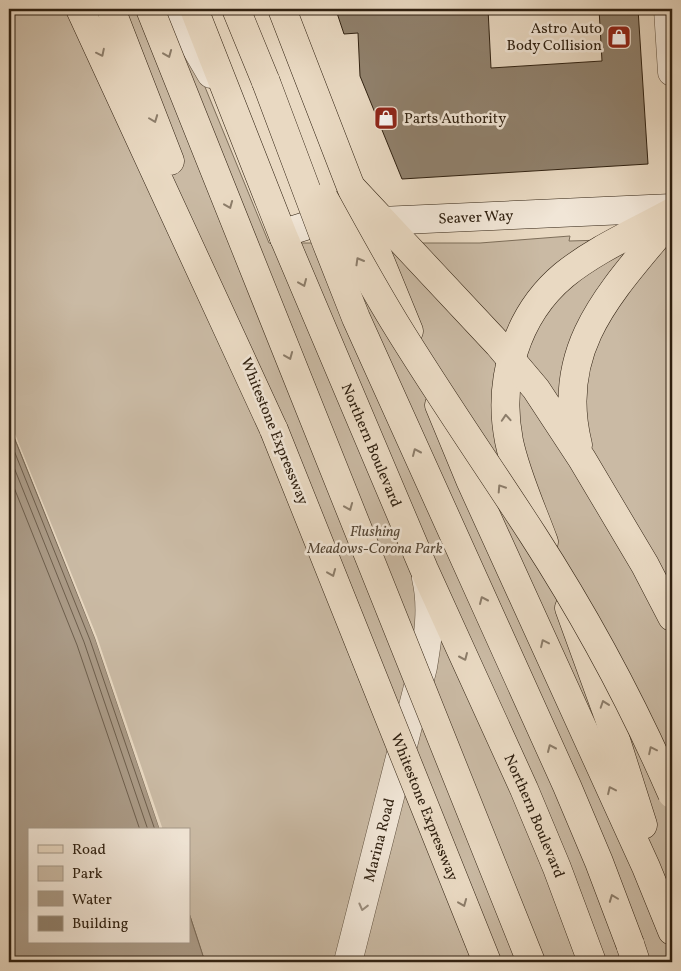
<svg xmlns="http://www.w3.org/2000/svg" width="681" height="971" font-family="Vollkorn,serif">
<style>
.green{fill:#cabaa4;stroke:#7d6e5a}
.water{fill:#aa9a86;stroke:#796a57}
.pier{fill:#e9d9c2}
.lines{fill:none;stroke-linecap:round;stroke-linejoin:round}
.shore{stroke:#6d5e4c;stroke-width:1}
.building{fill:#90816d;stroke:#302111}
.minor-casing{stroke:#5e4f3d;stroke-width:29}
.secondary-casing{stroke:#302111;stroke-width:29}
.primary-casing{stroke:#302111;stroke-width:29}
.motorway-casing{stroke:#302111;stroke-width:29}
.minor{stroke:#f1e6d7;stroke-width:28}
.secondary{stroke:#f1e6d7;stroke-width:28}
.primary{stroke:#e9d9c2;stroke-width:28}
.motorway{stroke:#e9d9c2;stroke-width:28}
.motorway-bridge-casing{stroke:#302111;stroke-width:29;stroke-linecap:butt}
.motorway-bridge{stroke:#e9d9c2;stroke-width:28}
.oneway{stroke:#8c7d6a}
.oneway2{stroke:#9a8d7e}
.labels{text-anchor:middle;stroke-width:5;stroke-linejoin:round;paint-order:stroke}
.poi-label{font-size:15px;fill:#302111;stroke:#f1e6d7;text-anchor:end}
.street-label{font-size:15px;fill:#302111;stroke:#f1e6d7}
.park-label{font-size:15px;font-style:italic;fill:#564736;stroke:#f1e6d7}
</style>
<rect width="100%" height="100%" fill="#e9d9c2"/>
<filter id="stains"><feTurbulence type="fractalNoise" baseFrequency=".004" numOctaves="4"/><feColorMatrix values="0 0 0 0 .2 0 0 0 0 .09 0 0 0 0 .02 0 0 0 .5 -.17"/></filter>
<radialGradient id="worn" r=".72"><stop offset=".6" stop-color="#630" stop-opacity="0"/><stop offset="1" stop-color="#630" stop-opacity=".3"/></radialGradient>
<path class="green" d="M9,9h164l96,234h211l90,-7 -1,5 103,-3v724h-467l-16,-49v-83h-29l-65,-192 -86,-213z"/>
<path class="water" d="M9,425l86,213 65,192h-131v112h160v-29l16,49h-196z"/>
<path class="pier" d="M9,422l2,2 86,213 66,193h-3l-65,-192z"/>
<g class="lines">
<path class="shore" d="M9,438l81,202 65,190
M9,455l75,187 64,188
M9,475l68,170 63,185"/>
</g>
<path class="building" d="M414,9h74l3,59 111,-7 -3,-52h39l10,155 -246,15 -42,-103 -2,-43 -14,1 -7,-21z"/>
<g class="lines">
<g class="minor-casing">
<g id="minor">
<path d="M173,9l38,65"/>
<path d="M668,9l4,63"/>
<path id="s1" d="M348,962l75,-295c5,-30 10,-59 3,-89"/>
</g>
</g>
<g class="secondary-casing">
<g id="secondary">
<path id="s2" d="M284,238l9,-8 19,-6 360,-16"/>
</g>
</g>
<g class="primary-casing">
<g id="primary">
<path id="s3" d="M194,9l90,229 140,331 100,220 33,79 35,94"/>
<path d="M282,9l82,212 45,110"/>
<path d="M439,405l31,75 176,387 26,64"/>
<path d="M544,542c-12,-33 -28,-67 -35,-101 -12,-60 7,-126 55,-166 32,-26 72,-43 108,-63"/>
<path d="M569,608l40,110 34,107"/>
</g>
</g>
<g class="motorway-casing">
<path id="motorway" d="M80,9l194,421
M111,9l59,152
M236,9l30,73
M352,188l146,156 38,45 46,70 63,106 27,52
M578,445c-25,-100 37,-157 94,-227
M630,944l6,18"/>
</g>
<use href="#minor" class="minor"/>
<use href="#secondary" class="secondary"/>
<use href="#primary" class="primary"/>
<use href="#motorway" class="motorway"/>
<g class="motorway-bridge-casing">
<g id="motorway-bridge">
<path d="M150,9l381,953"/>
<path d="M266,82l60,160 30,76 211,468 32,76 31,82"/>
<path d="M324,198c23,42 46,84 71,125 44,72 92,141 138,212 53,82 100,169 139,259"/>
<path id="s4" d="M274,430l213,532"/>
</g>
</g>
<use href="#motorway-bridge" class="motorway-bridge"/>
</g>
<defs><path id="oneway-chevron" d="M-2-3.5L2.5 0L-2 3.5" fill="none" stroke-width="1.6" stroke-linecap="round" stroke-linejoin="round" transform="scale(1.25)"/></defs>
<g class="oneway">
<use href="#oneway-chevron" transform="translate(101 53) rotate(64)"/>
<use href="#oneway-chevron" transform="translate(168 54) rotate(68)"/>
<use href="#oneway-chevron" transform="translate(154 119) rotate(69)"/>
<use href="#oneway-chevron" transform="translate(229 205) rotate(68)"/>
<use href="#oneway-chevron" transform="translate(359 261) rotate(-120)"/>
<use href="#oneway-chevron" transform="translate(303 283) rotate(67)"/>
<use href="#oneway-chevron" transform="translate(289 356) rotate(68)"/>
<use href="#oneway-chevron" transform="translate(506 418) rotate(-94)"/>
<use href="#oneway-chevron" transform="translate(416 452) rotate(-114)"/>
<use href="#oneway-chevron" transform="translate(501 488) rotate(-123)"/>
<use href="#oneway-chevron" transform="translate(349 507) rotate(68)"/>
<use href="#oneway-chevron" transform="translate(332 573) rotate(68)"/>
<use href="#oneway-chevron" transform="translate(483 600) rotate(-114)"/>
<use href="#oneway-chevron" transform="translate(544 643) rotate(-115)"/>
<use href="#oneway-chevron" transform="translate(464 657) rotate(66)"/>
<use href="#oneway-chevron" transform="translate(604 704) rotate(-109)"/>
<use href="#oneway-chevron" transform="translate(551 748) rotate(-114)"/>
<use href="#oneway-chevron" transform="translate(652 750) rotate(-116)"/>
<use href="#oneway-chevron" transform="translate(611 790) rotate(-115)"/>
<use href="#oneway-chevron" transform="translate(613 898) rotate(-111)"/>
<use href="#oneway-chevron" transform="translate(463 903) rotate(68)"/>
</g>
<use class="oneway2" href="#oneway-chevron" transform="translate(363 907) rotate(104)"/>
<defs>
<g id="shop-square" transform="scale(1.25)"><rect x="-9" y="-9" width="18" height="18" rx="4" fill="#8f2418" stroke="#f1e6d7"/><path d="M-5-2.5h2.3a2.7 3.5 0 0 1 5.4 0H5L5.5 6h-11ZM-1.5-2.5h3a1.5 2.3 0 0 0-3 0Z" fill="#fff"/></g>
</defs>
<g fill-rule="evenodd">
<use href="#shop-square" x="619" y="37"/>
<use href="#shop-square" x="386" y="118"/>
</g>
<g class="labels">
<g class="poi-label">
<text x="602" y="33">Astro Auto<tspan x="602" dy="17">Body Collision</tspan></text>
<text x="404" y="123" text-anchor="start">Parts Authority</text>
</g>
<g class="street-label">
<text dy="5" stroke="none"><textPath href="#s2" startOffset="196">Seaver Way</textPath></text>
<text transform="translate(275 431) rotate(68)" y="5">Whitestone Expressway</text>
<text dy="5" stroke="none"><textPath href="#s3" startOffset="471">Northern Boulevard</textPath></text>
<text dy="5" stroke="none"><textPath href="#s4" startOffset="406">Whitestone Expressway</textPath></text>
<text dy="5" stroke="none"><textPath href="#s3" startOffset="876">Northern Boulevard</textPath></text>
<text dy="5" stroke="none"><textPath href="#s1" startOffset="126">Marina Road</textPath></text>
</g>
<g class="park-label">
<text x="375" y="536">Flushing<tspan x="375" dy="17">Meadows-Corona Park</tspan></text>
</g>
</g>
<rect width="681" height="971" fill="none" stroke="#e9d9c2" stroke-width="30"/>
<rect x="10" y="10" width="661" height="951" fill="none" stroke="#302111" stroke-width="2.5"/>
<rect x="15" y="15" width="651" height="941" fill="none" stroke="#302111"/>
<rect x="28" y="828" width="162" height="115" fill="#f1e6d7" stroke="#a49788"/>
<rect x="38" y="845" width="25" height="8" fill="#e9d9c2" stroke="#a49788"/>
<text x="72" y="854" font-size="15" fill="#302111">Road</text>
<rect x="38" y="866" width="25" height="15" fill="#cabaa4" stroke="#a49788"/>
<text x="72" y="878" font-size="15" fill="#302111">Park</text>
<rect x="38" y="891" width="25" height="15" fill="#aa9a86" stroke="#a49788"/>
<text x="72" y="904" font-size="15" fill="#302111">Water</text>
<rect x="38" y="916" width="25" height="15" fill="#90816d" stroke="#a49788"/>
<text x="72" y="928" font-size="15" fill="#302111">Building</text>
<rect width="100%" height="100%" filter="url(#stains)"/>
<rect width="100%" height="100%" fill="url(#worn)"/>
</svg>
